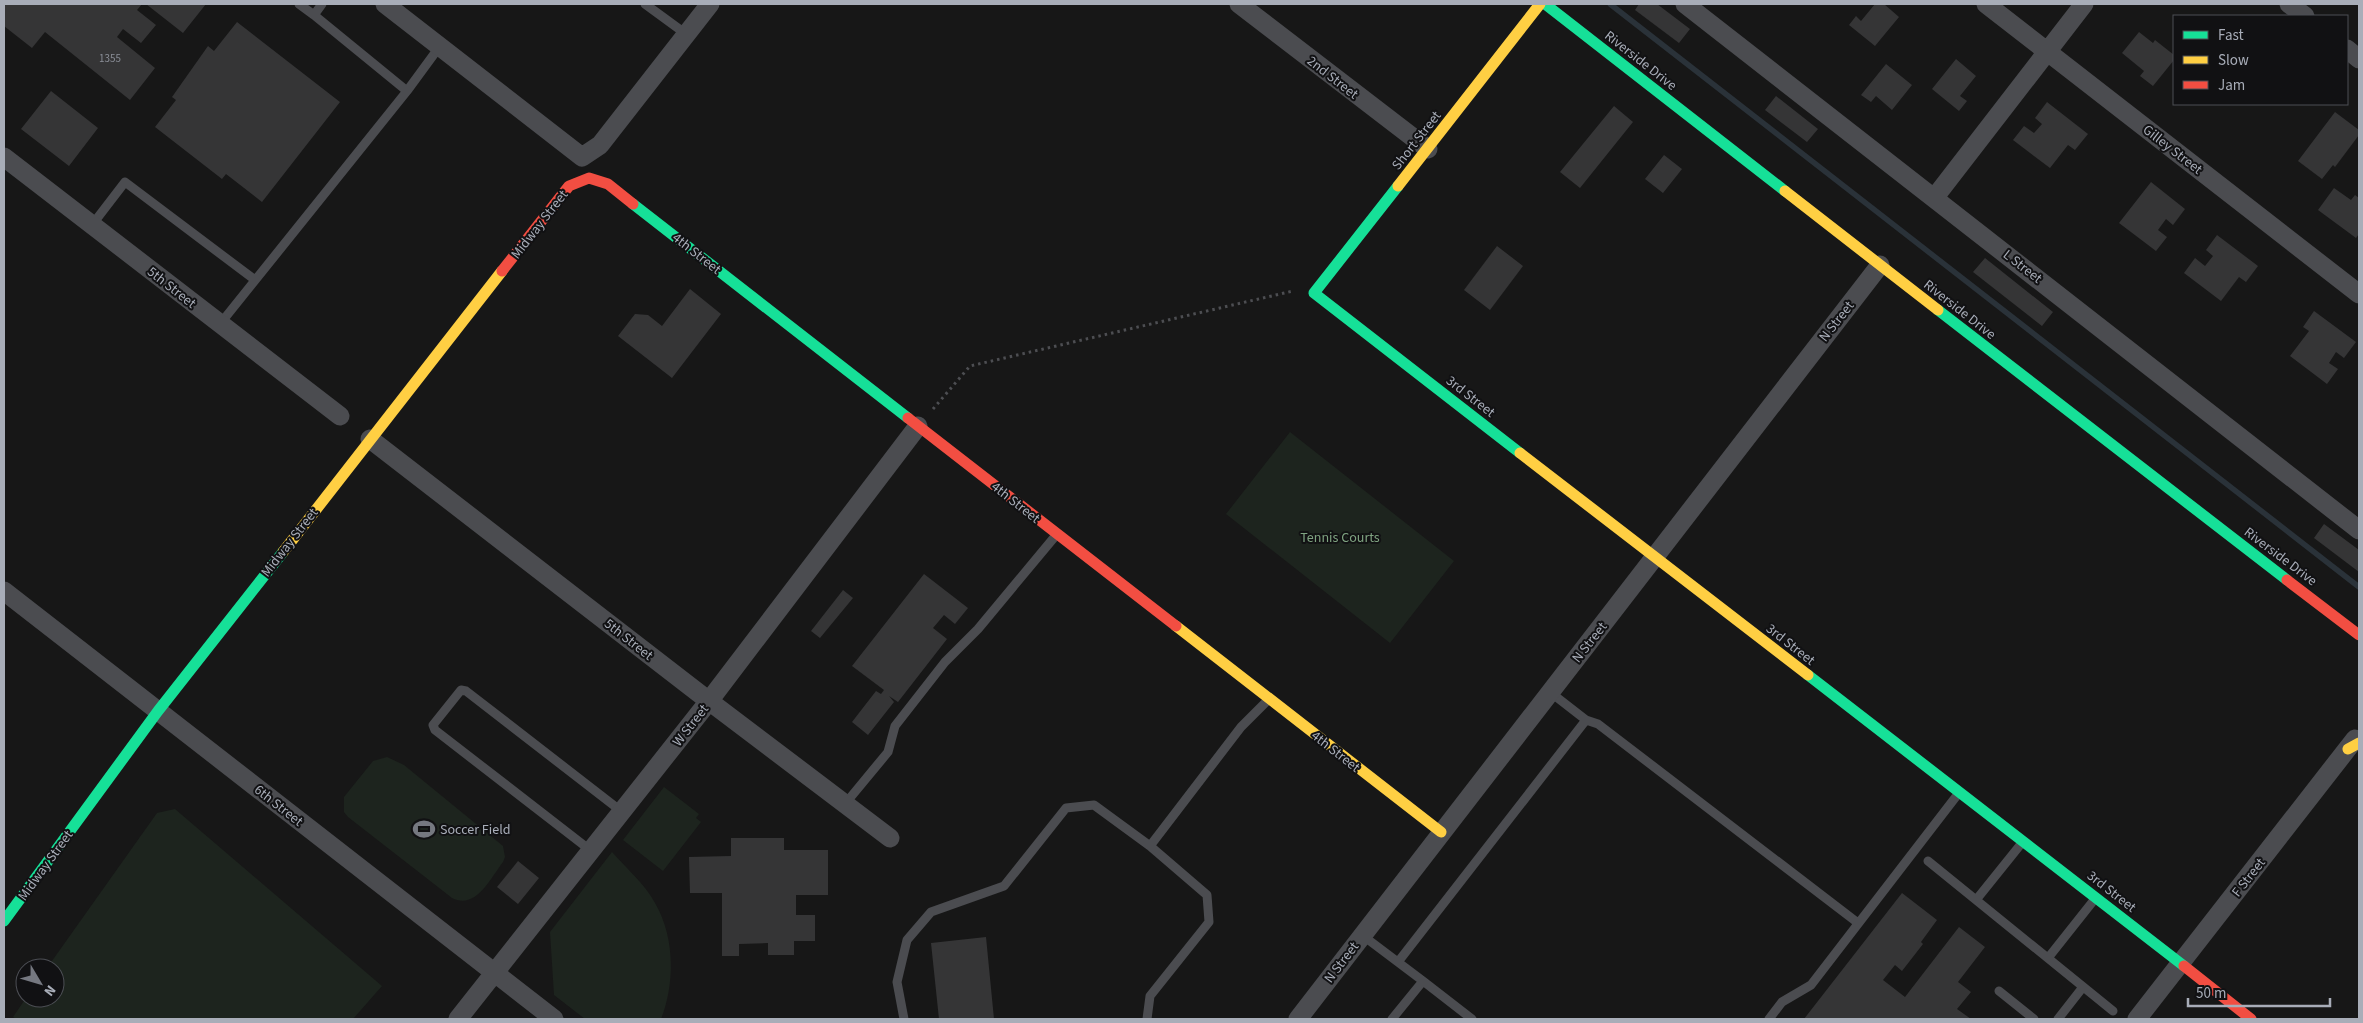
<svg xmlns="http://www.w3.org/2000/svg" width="2363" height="1023" font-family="'Source Sans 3',sans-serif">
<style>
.green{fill:#1d241e}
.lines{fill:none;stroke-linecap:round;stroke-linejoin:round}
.stream{stroke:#2a3239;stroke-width:5.5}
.building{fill:#353536}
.path{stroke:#4d4e52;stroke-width:3;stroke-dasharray:2.5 4;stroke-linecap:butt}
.lane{stroke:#4b4c50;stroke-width:9}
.street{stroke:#4b4c50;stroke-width:19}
.fast{stroke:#16e098;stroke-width:11}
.slow{stroke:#ffcf43;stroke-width:11}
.jam{stroke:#f24e42;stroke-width:11}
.labels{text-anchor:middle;stroke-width:4;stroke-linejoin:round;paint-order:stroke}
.number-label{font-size:11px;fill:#8b8f98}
.street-label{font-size:14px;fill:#a8adb8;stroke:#111113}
.park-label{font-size:14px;fill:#7fa381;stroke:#111113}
.poi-label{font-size:14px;fill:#a8adb8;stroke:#111113;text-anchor:start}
</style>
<rect width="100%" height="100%" fill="#171717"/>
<path class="green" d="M1290,432l164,129 -64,82 -164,-129z
M387,757l17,8 99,81 2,11 -2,5c-13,17 -27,48 -51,36l-104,-81 -4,-5v-15l29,-36z
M664,787l35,27 -3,4 5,4 -38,49 -40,-31z
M175,809l207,177 -29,33h-337l-3,-2 13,-19h29v-30h-8l110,-155z
M612,852c14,16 33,32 43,51 20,34 20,80 6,116h-76l-31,-24 -4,-63z"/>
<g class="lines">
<path class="stream" d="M1610,4l749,583"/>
</g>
<path class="building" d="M4,4h138l-5,6 19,15 -15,18 -18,-14 -6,8 38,31 -25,32 -85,-68 -13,16 -28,-22z
M146,4h60l-23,29z
M1639,4h18l33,25 -11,14 -44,-33z
M1875,4h9l15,13 -24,29 -26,-21 7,-9 5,5z
M237,22l103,80 -78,100 -36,-28 -4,5 -67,-52 21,-27 -4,-3 36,-51 6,5z
M2139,32l14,11 2,-3 19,15v5l-21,26 -13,-10 4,-5 -22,-18z
M1956,59l20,17 -16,20 7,5 -8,10 -27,-22z
M1886,64l26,21 -20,25 -16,-14 -5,6 -10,-7z
M51,91l47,37 -29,38 -48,-37z
M1776,96l42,33 -11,13 -42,-32z
M2047,102l41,32 -13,16 -7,-5 -18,23 -37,-28 11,-14 10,7 8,-9 -7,-6z
M1614,106l19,16 -53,66 -20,-16z
M2335,112l24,18v5l-24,32 -2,-2 -11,14 -24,-18z
M1664,155l18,14 -19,24 -18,-14z
M2151,182l34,27 -12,16 -7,-6 -8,11 9,7 -11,14 -37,-28z
M2334,188l17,12 4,-5 4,3v36l-3,4 -38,-28z
M2217,235l41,31 -12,16 -7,-5 -18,24 -37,-28 11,-15 10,8 8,-10 -7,-6z
M1497,246l26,20 -33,44 -26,-20z
M1985,258l68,54 -11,14 -69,-54z
M690,289l31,25 -49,64 -54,-42 17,-22 13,1 14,11z
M2314,311l42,31 -12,16 -8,-6 -7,11 9,6 -11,15 -37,-28 19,-25 -6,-4z
M2324,524l35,26v22l-45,-34z
M924,574l44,34 -13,16 -11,-9 -11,13 14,11 -49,63 -9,-6 5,6 -26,33 -16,-13 24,-31 5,3 3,-4 -32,-24z
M843,590l10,8 -33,40 -9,-7z
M731,838h53v12h44v45h-32v20h19v26h-21v14h-26v-12l-29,1v12h-17v-63h-32l-1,-36 42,-1z
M518,861l21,17 -21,26 -21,-17z
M1902,893l35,27 -16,22 2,2 -21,27 -7,-6 -12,15 22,17 54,-70 26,20 -27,35 13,10 -14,17 14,10h-167z
M986,937l8,82h-55l-8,-76z"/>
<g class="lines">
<path class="path" d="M933,409l37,-43 323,-75"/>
<path class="lane" d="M299,4l15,11 8,-11
M645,4l41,30
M314,15l93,76 33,-45
M92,225l33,-43 130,98
M220,324l187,-233
M1550,692l36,28 12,4 260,199
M845,804l43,-52 7,-26 50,-64 33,-33 79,-95
M590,850l-155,-120 -2,-5 28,-35 5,1 155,120
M1928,861l185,150
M1976,900l45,-56
M1362,935l61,46 -31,38
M2048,958l46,-58
M1398,962l188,-242
M1423,981l49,38
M1999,991l35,28
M904,1019l-7,-37 10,-42 24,-28 73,-26 62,-78 28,-3 56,41
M1147,1019l3,-23 59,-74 -2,-27 -57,-49 91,-119 26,-26
M1769,1019l13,-17 29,-17 147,-191
M2058,1019l25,-32"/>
<path class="street" d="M385,4l197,153 18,-12 110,-141
M1239,4l189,145
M1685,4l674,526
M1986,4l373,290
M2289,4l16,12
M2347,49l12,10
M4,157l336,259
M1935,197l149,-193
M370,439l339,262 181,137
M4,591l550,428
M458,1019l251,-318 209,-275
M1298,1019l582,-754
M2137,1019l218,-280"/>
<path class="fast" d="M1545,4l240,187
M1398,186l-84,107 206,160
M633,204l275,214
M1938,310l349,270
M1808,675l376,291
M4,921l154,-210 125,-159"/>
<path class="slow" d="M1398,186l142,-182
M1785,191l153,119
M1520,453l288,222
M283,552l219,-281
M1176,626l265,206
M2348,749l11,-6"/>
<path class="jam" d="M502,271l67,-85 20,-8 19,6 25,20
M908,418l268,208
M2287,580l72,55
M2184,966l67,53"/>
</g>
<defs>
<g id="stadium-bare" transform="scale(1.725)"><path d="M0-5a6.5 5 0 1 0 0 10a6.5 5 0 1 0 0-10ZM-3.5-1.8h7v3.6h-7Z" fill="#757880" stroke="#111113" stroke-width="2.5" paint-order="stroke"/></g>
</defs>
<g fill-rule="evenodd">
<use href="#stadium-bare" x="424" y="829"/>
</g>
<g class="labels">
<g class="number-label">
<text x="110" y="62">1355</text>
</g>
<g class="street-label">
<text transform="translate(1641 60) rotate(38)" y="5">Riverside Drive</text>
<text transform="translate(1333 77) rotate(38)" y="5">2nd Street</text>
<text transform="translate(1416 140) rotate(-52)" y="5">Short Street</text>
<text transform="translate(2173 149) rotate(38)" y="5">Gilley Street</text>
<text transform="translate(539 224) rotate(-52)" y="5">Midway Street</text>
<text transform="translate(697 253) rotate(38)" y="5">4th Street</text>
<text transform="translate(2023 266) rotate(38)" y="5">L Street</text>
<text transform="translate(172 287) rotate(38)" y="5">5th Street</text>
<text transform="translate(1960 309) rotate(38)" y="5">Riverside Drive</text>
<text transform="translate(1836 321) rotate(-52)" y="5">N Street</text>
<text transform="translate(1471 396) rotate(38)" y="5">3rd Street</text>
<text transform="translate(1016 502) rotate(38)" y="5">4th Street</text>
<text transform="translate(289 542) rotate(-52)" y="5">Midway Street</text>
<text transform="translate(2281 556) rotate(37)" y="5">Riverside Drive</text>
<text transform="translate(629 639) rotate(38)" y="5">5th Street</text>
<text transform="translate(1589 642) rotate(-52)" y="5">N Street</text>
<text transform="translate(1791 644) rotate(38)" y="5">3rd Street</text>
<text transform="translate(690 725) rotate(-52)" y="5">W Street</text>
<text transform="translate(1336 751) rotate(38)" y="5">4th Street</text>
<text transform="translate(279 805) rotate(38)" y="5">6th Street</text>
<text transform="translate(45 865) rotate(-54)" y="5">Midway Street</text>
<text transform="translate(2248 877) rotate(-52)" y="5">F Street</text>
<text transform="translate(2112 891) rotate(38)" y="5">3rd Street</text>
<text transform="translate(1341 962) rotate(-53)" y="5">N Street</text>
</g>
<g class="park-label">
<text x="1340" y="542">Tennis Courts</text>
</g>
<g class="poi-label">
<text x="440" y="834">Soccer Field</text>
</g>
</g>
<rect width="2363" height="1023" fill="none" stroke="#a8adb8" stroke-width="10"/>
<rect x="2173" y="15" width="175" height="90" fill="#111113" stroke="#4d4f55"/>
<rect x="2183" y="31" width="25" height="8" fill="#16e098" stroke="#4d4f55"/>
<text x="2218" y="40" font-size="15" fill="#a8adb8">Fast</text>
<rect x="2183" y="56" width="25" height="8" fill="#ffcf43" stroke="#4d4f55"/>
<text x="2218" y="65" font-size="15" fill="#a8adb8">Slow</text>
<rect x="2183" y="81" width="25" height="8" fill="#f24e42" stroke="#4d4f55"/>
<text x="2218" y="90" font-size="15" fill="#a8adb8">Jam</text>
<g transform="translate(40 983) rotate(128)"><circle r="24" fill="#111113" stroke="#4d4f55"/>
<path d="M0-4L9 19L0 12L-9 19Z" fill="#757880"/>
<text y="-8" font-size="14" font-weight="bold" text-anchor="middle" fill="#a8adb8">N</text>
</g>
<path d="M2188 998v8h142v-8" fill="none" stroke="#a8adb8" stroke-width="2.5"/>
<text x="2196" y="998" font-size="15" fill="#a8adb8" stroke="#111113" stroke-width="4" paint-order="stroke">50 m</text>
</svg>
